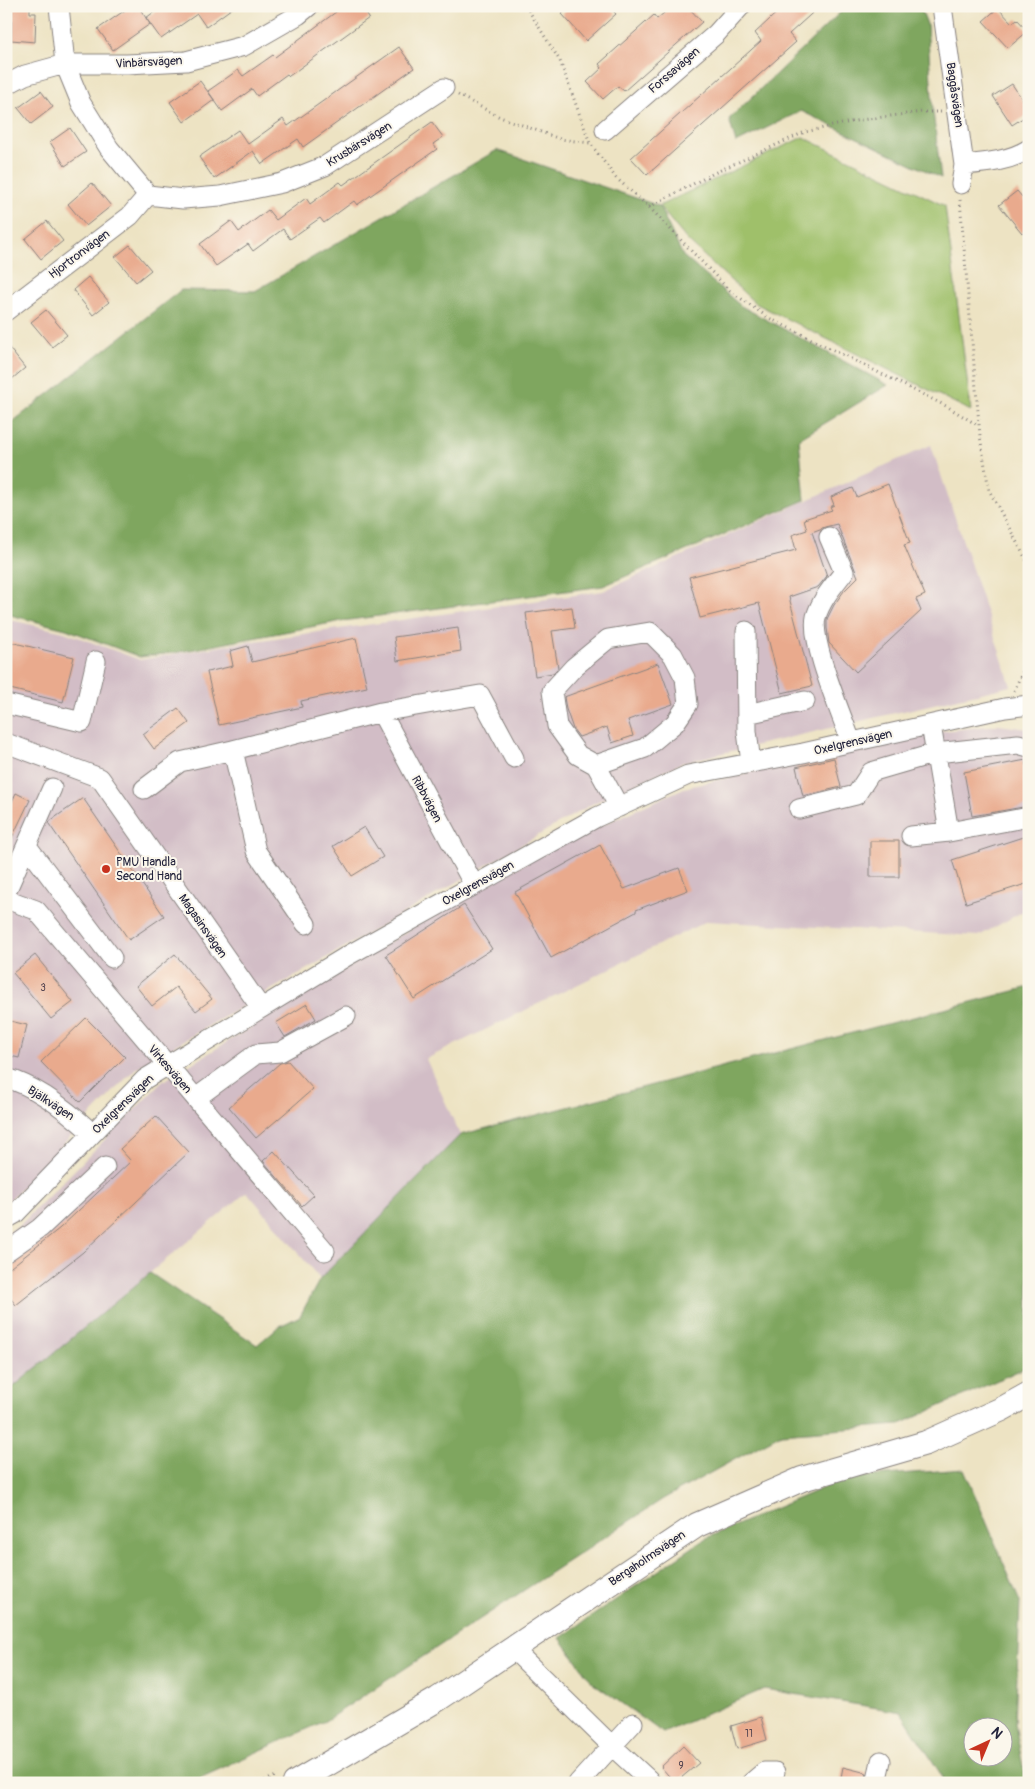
<svg xmlns="http://www.w3.org/2000/svg" width="1035" height="1789" font-family="Pangolin,sans-serif">
<style>
.industrial{fill:#d2bdc6}
.green{fill:#9fc06a;stroke:#607152}
.forest{fill:#7fa65e;stroke:#50644c;fill-rule:evenodd}
.building{fill:#e9aa8d}
.lines{fill:none;stroke-linecap:round;stroke-linejoin:round}
.minor-casing{stroke:#88827f;stroke-width:21}
.major-casing{stroke:#88827f;stroke-width:26}
.path{stroke:#88827f;stroke-width:3;stroke-dasharray:1 4;stroke-linecap:butt}
.minor{stroke:#fff;stroke-width:19}
.major{stroke:#fff;stroke-width:24}
.poi-dot{fill:#c8321e;stroke:#fbf7ec;stroke-width:2}
.labels{text-anchor:middle;stroke-width:4;stroke-linejoin:round;paint-order:stroke}
.number-label{font-size:10px;fill:#544450}
.street-label{font-size:12px;fill:#22223b;stroke:#fbf7ec}
.poi-label{font-size:12px;fill:#22223b;stroke:#fbf7ec;text-anchor:start}
</style>
<rect width="100%" height="100%" fill="#fbf7ec"/>
<filter id="ink" filterUnits="userSpaceOnUse"><feTurbulence type="fractalNoise" baseFrequency=".02" numOctaves="2"/><feDisplacementMap in="SourceGraphic" scale="10" xChannelSelector="R" yChannelSelector="G"/><feConvolveMatrix kernelMatrix="1 2 1 2 8 2 1 2 1" color-interpolation-filters="sRGB"/></filter>
<filter id="wash" filterUnits="userSpaceOnUse"><feTurbulence type="fractalNoise" baseFrequency=".0096" numOctaves="4" result="noise"/><feDisplacementMap in="SourceGraphic" scale="20" xChannelSelector="R" yChannelSelector="G"/><feGaussianBlur stdDeviation="1.12" result="paint"/><feColorMatrix in="noise" values="0 0 0 0 0 0 0 0 0 0 0 0 0 0 0 0 0 1.4 0 .05"/><feComposite in="paint" operator="in"/></filter>
<g filter="url(#wash)">
<rect width="100%" height="100%" fill="#ede3c3"/>
<path class="industrial" d="M931,445l80,241 -327,76 -90,41 -458,265 -130,136v-585l58,13 76,28 94,-16 369,-53z
M999,725l30,4v179l-50,28 -272,-15 -281,138 34,76 -140,144 -73,-87 -241,201v-159l13,-8 143,-144 265,-163 126,-72 131,-59 229,-54z"/>
<path class="green" d="M803,137l142,69 26,205 -216,-108 -68,-63 -28,-34z"/>
<path class="forest" d="M847,6h73l7,18 6,87 8,67 -140,-67 -65,32 -7,-24z
M497,150l162,56 24,50 58,50 147,79 -89,54 6,61 -202,86 -261,35 -163,31 -39,5 -74,-28 -60,-15v-187l175,-137 74,1z
M1029,987v379l-131,59 -117,9 -118,65 -338,222 -136,62h-183v-390l144,-120 107,72 21,-18 22,-11 20,-37 140,-144z
M964,1469l56,133 -5,122 11,59h-84v-7l-41,-64 -137,-23 -101,44 -71,-51 -32,-44 146,-100 140,-60zM972,1726h30v30h-30z"/>
<g id="blocks">
<path class="building" d="M12,6h18v7h6l-1,29 -24,-2z
M131,6h7l12,18 -37,26 -15,-21z
M162,6h73l-29,21 -9,-13 -36,25 -15,-21z
M344,6h17l8,12 -80,58 -2,-2 -30,22 -5,-7 -30,22 -14,-20 30,-21 5,6 30,-21 2,2z
M570,6h39l7,8 -30,27 -24,-27z
M672,6h15l15,16 -78,69 -6,-5 -15,13 -16,-17 15,-14 -3,-4 55,-49 3,4z
M784,6h36l-31,28 7,8 -149,133 -16,-17 130,-117 -6,-8z
M998,8l14,15 5,-4 11,12 -20,17 -25,-27z
M399,47l15,21 -111,79 -5,-8 -36,25 -9,-13 -39,28 -15,-22 39,-27 10,14 35,-25 5,7z
M200,81l14,19 -30,22 -14,-20z
M1012,84l17,26v4l-17,11 -19,-29z
M41,91l12,16 -22,17 -13,-16z
M432,122l11,15 -10,7 4,5 -80,56 -3,-4 -30,22 -4,-5 -30,21 -7,-10 -30,22 -5,-7 -32,22 -16,-22 31,-23 8,11 29,-22 8,10 30,-22 4,6 30,-22 3,3z
M70,128l16,24 -21,14 -15,-24z
M92,183l19,23 -25,20 -18,-22z
M1017,191l12,14v22l-7,6 -23,-28z
M47,221l16,20 -22,18 -16,-20z
M130,245l21,25 -15,12 -21,-25z
M88,277l21,25 -16,13 -20,-25z
M46,310l21,25 -15,12 -21,-25z
M6,344l19,24 -19,16z
M888,484l22,59 -6,2 21,50 -9,4 5,12 -65,61 -27,-29 -2,-15v-9l7,-14 10,-14 14,-14 -21,-53 -12,3 -13,5 15,44 -9,11 -29,10 23,89 -30,7 -23,-90 -59,15 -11,-41 107,-27 -4,-15 15,-5 -3,-11 28,-9 -2,-3 4,-2 -3,-8 22,-9 4,9z
M572,607l3,21 -23,3 6,37 -5,5 -18,3 -9,-63z
M458,628l3,23 -64,10 -3,-24z
M356,638l11,49 -66,14 1,6 -83,18 -12,-53 26,-6 -3,-15 18,-5 4,16z
M6,641l68,16 -11,45 -57,-14z
M658,663l15,41 -45,16 5,16 -21,7 -5,-16 -28,10 -6,-8 -7,-20 -2,-12z
M178,708l11,15 -35,26 -11,-15z
M834,758l7,29 -38,9 -7,-29z
M1026,760l3,17v29l-57,10 -8,-44z
M16,793l14,7 -24,50v-36z
M83,798l81,118 -35,24 -80,-116 1,-3z
M364,827l19,30 -31,19 -19,-30z
M1029,835v48l-63,20 -14,-43z
M870,841h29v36h-29z
M600,845l24,44 55,-21 9,22 -52,20v2l-85,46 -36,-66z
M464,905l28,44 -78,50 -28,-44z
M175,954l37,45 -16,12 -20,-24 -24,19 -16,-20z
M35,955l38,47 -22,17 -38,-46z
M307,1004l9,15 -31,18 -9,-14z
M86,1018l39,39 -45,45 -39,-40z
M6,1020l21,5 -8,33 -13,-3z
M288,1061l25,28 -57,49 -27,-31 51,-44z
M156,1116l33,36 -106,100 -67,53 -10,-12v-22l54,-43 71,-67 -11,-12z
M274,1151l40,44 -12,11 -39,-45z
M761,1717l6,23 -30,9 -6,-23z
M683,1746l16,17 -24,20 -14,-16z
M843,1767l24,6 -2,10h-25z"/>
</g>
</g>
<g filter="url(#ink)">
<use href="#blocks" fill-opacity="0" stroke="#88827f" stroke-width="1"/>
<g class="lines">
<g class="minor-casing">
<path id="minor" d="M59,6l6,58 16,39 28,45 39,47
M942,6l22,159 -3,19
M6,85l19,-10 40,-11h62l59,-3 58,-15 54,-31 11,-9
M605,130l111,-96 25,-28
M964,165c22,-2 46,-4 65,-16
M148,195l35,4 37,-3 62,-13 43,-17 119,-78
M6,311l124,-95 18,-21
M829,537l15,35c-11,14 -23,28 -28,45 -6,26 26,98 35,125
M746,631l1,100 4,32
M6,704l76,18 14,-61
M381,712l93,173
M747,714l58,-13
M6,743l94,35 161,230
M596,765l-18,-10 -21,-29 -5,-35 22,-24 34,-28 42,-7 23,23 12,23 3,26 -13,19 -30,25 -49,17 23,42
M144,789l36,-27 53,-12
M799,809l57,-14 15,-23 65,-19 82,-9 11,3
M949,832l80,-15
M911,836l38,-4 -18,-107
M27,846l85,112
M6,892l46,-104
M6,899l30,11 289,341
M306,924l-50,-73 -23,-101 148,-38 99,-17 34,63
M6,1078c31,8 63,34 86,55
M196,1098l60,-44 24,-2 66,-36
M6,1219l9,-5 130,-135 202,-123 250,-139 91,-42 115,-22 202,-45 24,-3
M6,1252l34,-24 65,-61
M513,1649l99,97 37,34 -2,3
M578,1783l55,-60
M751,1783l13,-11h11
M876,1783l5,-22"/>
</g>
<g class="major-casing">
<path id="major" d="M295,1783l143,-84 259,-174 105,-46 124,-36 76,-34 27,-15"/>
</g>
<path class="path" d="M526,6l34,55 30,82 26,35 33,29 81,84 39,27 179,89 31,19
M458,95l42,22 60,22 30,4
M960,200l20,236 9,54 40,75
M649,207l65,-34 91,-41 55,-12 62,-8h20
M1014,691l15,-34
M260,1783l18,-8"/>
<use href="#minor" class="minor"/>
<use href="#major" class="major"/>
</g>
</g>
<circle class="poi-dot" cx="106" cy="869" r="5"/>
<g class="labels">
<g class="number-label">
<text x="43" y="991">3</text>
<text x="749" y="1737">11</text>
<text x="681" y="1769">9</text>
</g>
<g class="street-label">
<text transform="translate(149 62) rotate(-3)" y="4">Vinbärsvägen</text>
<text transform="translate(674 70) rotate(-41)" y="4">Forssavägen</text>
<text transform="translate(955 95) rotate(82)" y="4">Baggåsvägen</text>
<text transform="translate(359 144) rotate(-32)" y="4">Krusbärsvägen</text>
<text transform="translate(79 254) rotate(-37)" y="4">Hjortronvägen</text>
<text transform="translate(853 742) rotate(-13)" y="4">Oxelgrensvägen</text>
<text transform="translate(427 799) rotate(62)" y="4">Ribbvägen</text>
<text transform="translate(478 883) rotate(-29)" y="4">Oxelgrensvägen</text>
<text transform="translate(203 926) rotate(55)" y="4">Magasinsvägen</text>
<text transform="translate(170 1069) rotate(49)" y="4">Virkesvägen</text>
<text transform="translate(51 1103) rotate(33)" y="4">Bjälkvägen</text>
<text transform="translate(123 1104) rotate(-44)" y="4">Oxelgrensvägen</text>
<text transform="translate(647 1558) rotate(-34)" y="4">Bergaholmsvägen</text>
</g>
<g class="poi-label">
<text x="116" y="866">PMU Handla<tspan x="116" dy="14">Second Hand</tspan></text>
</g>
</g>
<rect width="1035" height="1789" fill="none" stroke="#fbf7ec" stroke-width="25"/>
<g transform="translate(988 1742) rotate(44)"><circle r="24" fill="#fbf7ec" stroke="#a4a2a5"/>
<path d="M0-4L9 19L0 12L-9 19Z" fill="#c8321e"/>
<text y="-8" font-size="14" font-weight="bold" text-anchor="middle" fill="#22223b">N</text>
</g>
</svg>
